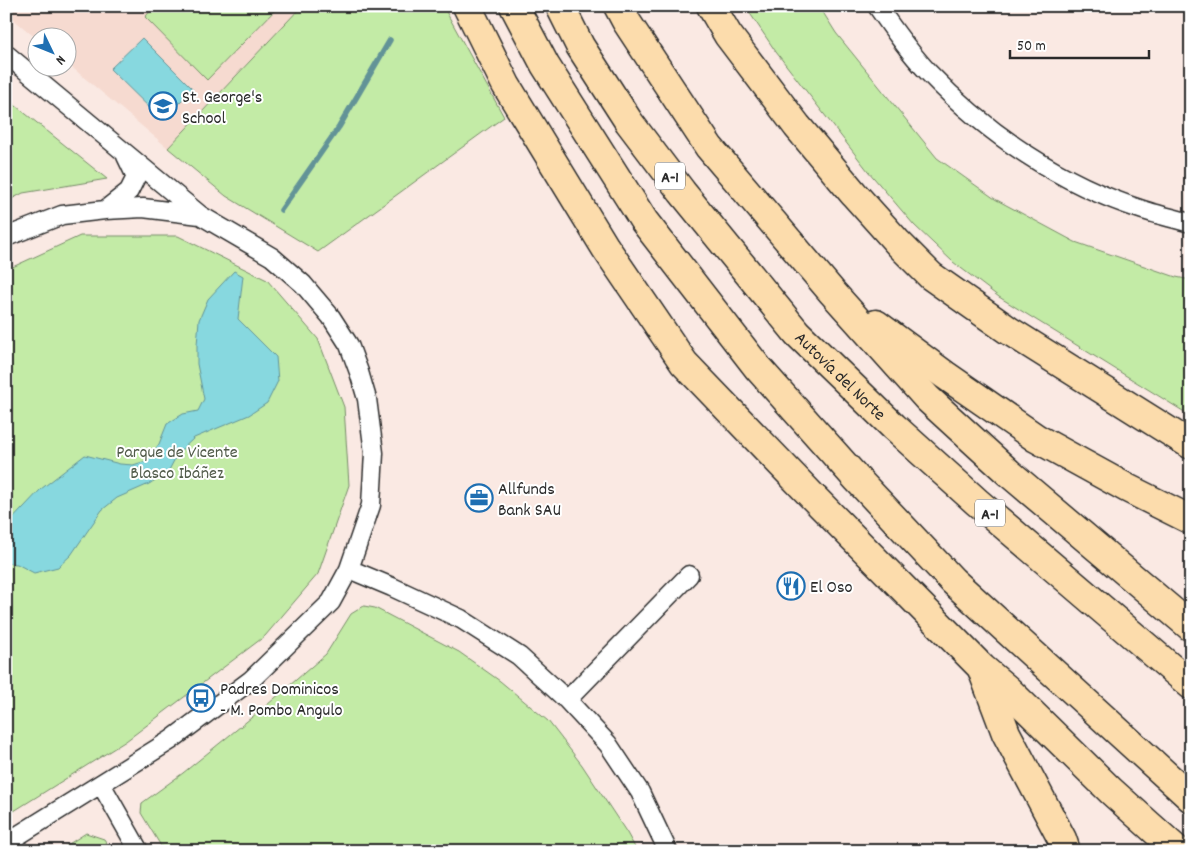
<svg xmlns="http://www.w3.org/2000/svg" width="1197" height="857" font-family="Dekko,sans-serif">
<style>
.built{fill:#f6dad0}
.green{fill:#c3eba6;stroke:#778b68}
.water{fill:#87d8df;stroke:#629397}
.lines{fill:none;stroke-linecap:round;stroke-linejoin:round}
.stream{stroke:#629397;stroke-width:5.5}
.street-casing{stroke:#2b2b2b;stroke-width:21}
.highway-casing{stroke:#2b2b2b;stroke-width:31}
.street{stroke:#fff;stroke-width:18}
.highway{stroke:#fcdcac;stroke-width:28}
.labels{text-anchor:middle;stroke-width:4;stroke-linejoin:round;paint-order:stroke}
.shield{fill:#fff;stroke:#6b6b6b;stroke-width:1}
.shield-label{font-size:16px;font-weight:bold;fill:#2b2b2b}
.poi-label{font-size:18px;fill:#2b2b2b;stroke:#fff;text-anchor:start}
.street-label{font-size:18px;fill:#2b2b2b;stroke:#fff}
.park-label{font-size:18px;fill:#515b4a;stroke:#fff}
</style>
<rect width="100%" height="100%" fill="#fae9e3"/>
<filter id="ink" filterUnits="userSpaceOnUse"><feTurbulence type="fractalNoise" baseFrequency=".02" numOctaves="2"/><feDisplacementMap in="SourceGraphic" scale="10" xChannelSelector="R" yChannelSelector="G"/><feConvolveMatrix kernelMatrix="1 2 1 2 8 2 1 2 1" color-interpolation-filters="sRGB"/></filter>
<g filter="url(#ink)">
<path class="built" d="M6,6h296l-134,142 -100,-84v-26h-30l-1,1 -31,-26z"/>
<path class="green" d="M155,6h124l-72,74 -62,-63z
M302,6h141l61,111 -186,135 -92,-56 -58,-48z
M745,6h74l17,27 101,125 58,41 80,43 101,35 15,3v136l-192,-119 -46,-35 -39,-37 -46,-54 -92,-119z
M6,98l101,81 -84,14 -17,9z
M80,236h98l89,44 51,59 26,68 5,78 -31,89 -53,62 -139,105 -120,75v-546z
M364,606l11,2 84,44 41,29 48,40 34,44 45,68 10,18h-473l-23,-38 1,-10 41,-30 84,-68 59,-51 25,-40z
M86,833l18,6 8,12h-54z"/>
<path class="water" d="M142,38l51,51 -31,31 -52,-51z
M234,271l9,5 -5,43 38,38 2,24 -11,22 -18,12 -55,23 -16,15 -10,19 -19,12 -32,14 -15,12 -31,45 -13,12 -24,6 -17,-9 -11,-1v-37l35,-37 44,-34 35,9 13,1 13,-4 13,-17 8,-20 16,-10 15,-3 6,-12 -7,-35v-19l2,-25 9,-21z"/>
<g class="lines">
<path class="stream" d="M281,210l58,-83 51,-87"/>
<g class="street-casing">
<path id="street" d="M877,6c16,23 32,46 51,66 59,62 133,112 215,138 16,5 32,9 48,13
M6,54l194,161 72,42 31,27 28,33 18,28 10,27 8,27 7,54 -3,52 -22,64 -18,33 -80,78 -80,60 -165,103
M105,210l24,-19 7,-14 -10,-21
M6,237l56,-22 43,-5 38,-2 57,7
M349,569l43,18 69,32 58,37 48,44 41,44 32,48 28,59
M567,700l122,-125
M101,784l38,67"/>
</g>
<g class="highway-casing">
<g id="highway">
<path d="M467,6l39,79 99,162 79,116 129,134 169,171 26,22 103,101 67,60"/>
<path d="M514,6l31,59 99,156 114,147 99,111 96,102 238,217"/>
<path id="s1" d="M560,6l20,40 49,76 53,70 115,141 97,94 83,75 214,183"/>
<path d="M618,6l8,15 83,126 123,145 95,106 82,75 182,154"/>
<path d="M711,6l17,29 69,91 57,68 44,49 33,33 77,54 183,115"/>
<path d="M876,324l69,51 91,63 91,50 64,32"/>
<path d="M983,672l23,61 56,106 4,12"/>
</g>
</g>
<use href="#street" class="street"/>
<use href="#highway" class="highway"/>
</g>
</g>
<defs>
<g id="school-ring" transform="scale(1.4375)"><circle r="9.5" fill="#fff" stroke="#1f6fb2" stroke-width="1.5"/><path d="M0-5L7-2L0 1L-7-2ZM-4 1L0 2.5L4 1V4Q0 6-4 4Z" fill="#1f6fb2"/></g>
<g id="office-ring" transform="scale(1.4375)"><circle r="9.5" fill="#fff" stroke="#1f6fb2" stroke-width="1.5"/><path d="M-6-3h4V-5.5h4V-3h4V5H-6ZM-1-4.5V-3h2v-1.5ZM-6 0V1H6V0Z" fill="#1f6fb2"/></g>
<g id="restaurant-ring" transform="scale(1.4375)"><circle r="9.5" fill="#fff" stroke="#1f6fb2" stroke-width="1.5"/><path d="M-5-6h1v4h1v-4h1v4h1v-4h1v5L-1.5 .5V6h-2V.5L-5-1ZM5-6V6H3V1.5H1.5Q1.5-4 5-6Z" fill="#1f6fb2"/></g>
<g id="bus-ring" transform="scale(1.4375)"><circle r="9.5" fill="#fff" stroke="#1f6fb2" stroke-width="1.5"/><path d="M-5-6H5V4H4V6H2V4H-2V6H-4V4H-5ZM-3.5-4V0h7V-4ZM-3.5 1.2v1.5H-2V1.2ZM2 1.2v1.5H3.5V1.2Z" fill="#1f6fb2"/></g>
</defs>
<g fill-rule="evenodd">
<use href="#school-ring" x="163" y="106"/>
<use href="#office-ring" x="479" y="498"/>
<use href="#restaurant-ring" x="791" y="586"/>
<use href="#bus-ring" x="201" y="698"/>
</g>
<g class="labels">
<g class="shield">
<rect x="655" y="162.5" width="30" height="27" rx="4"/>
<rect x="975" y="499.5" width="30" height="27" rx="4"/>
</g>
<g class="shield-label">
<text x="670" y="182">A-1</text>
<text x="990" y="519">A-1</text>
</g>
<g class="poi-label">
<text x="182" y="102">St. George's<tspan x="182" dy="21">School</tspan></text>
<text x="498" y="494">Allfunds<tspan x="498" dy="21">Bank SAU</tspan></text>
<text x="810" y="592">El Oso</text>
<text x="220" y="694">Padres Dominicos<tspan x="220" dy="21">- M. Pombo Angulo</tspan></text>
</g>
<g class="street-label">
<text dy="6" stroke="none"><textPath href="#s1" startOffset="466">Autovía del Norte</textPath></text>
</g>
<g class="park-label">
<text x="177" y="457">Parque de Vicente<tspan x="177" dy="21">Blasco Ibáñez</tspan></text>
</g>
</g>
<rect width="1197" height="857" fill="none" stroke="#fff" stroke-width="25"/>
<rect x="12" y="12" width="1172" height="832" fill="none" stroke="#2b2b2b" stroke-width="2" filter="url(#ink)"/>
<g transform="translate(52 52) rotate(133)"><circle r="24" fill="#ffffff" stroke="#aaaaaa"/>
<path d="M0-4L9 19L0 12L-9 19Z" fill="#1f6fb2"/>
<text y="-8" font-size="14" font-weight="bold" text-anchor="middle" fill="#2b2b2b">N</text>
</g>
<path d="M1010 50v8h139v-8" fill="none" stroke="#2b2b2b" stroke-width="2.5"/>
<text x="1017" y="50" font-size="15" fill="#2b2b2b" stroke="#ffffff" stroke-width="4" paint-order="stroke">50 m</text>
</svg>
